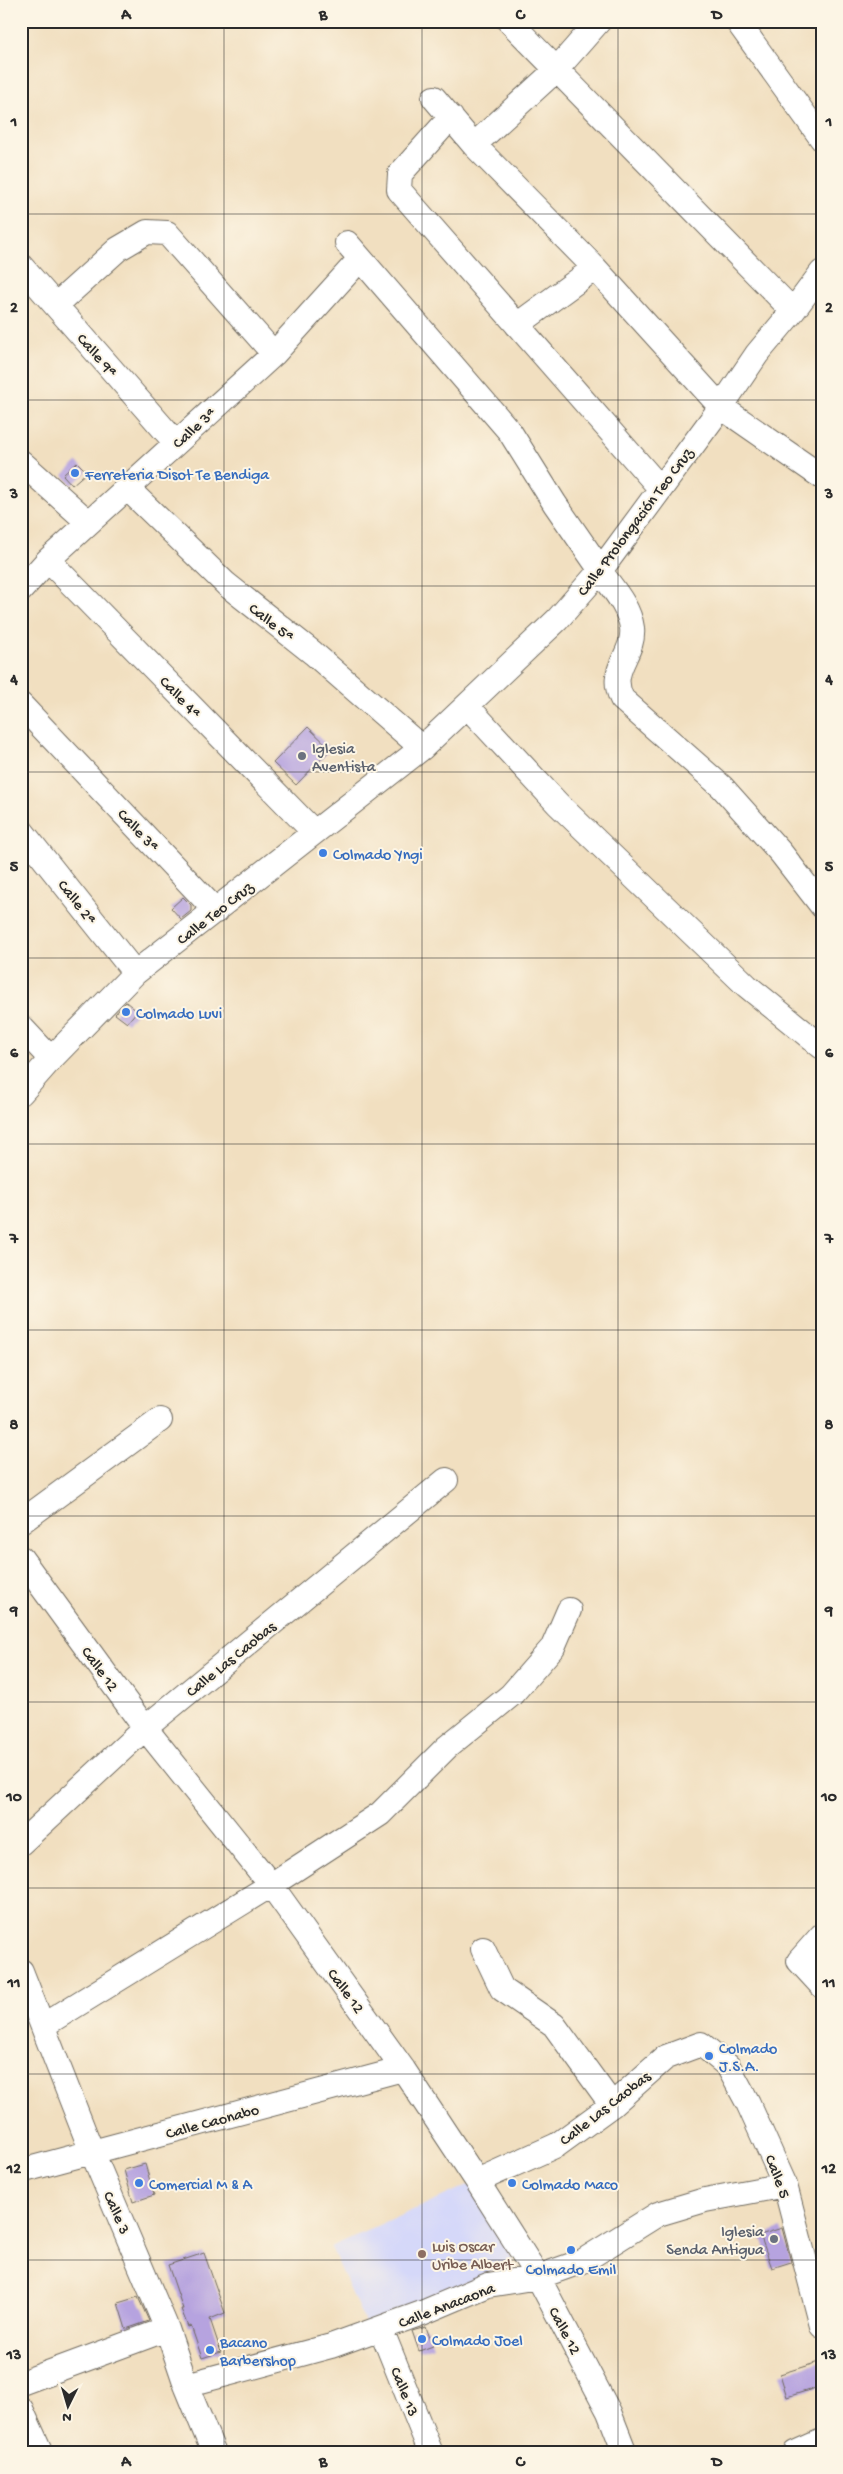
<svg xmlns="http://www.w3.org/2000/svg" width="843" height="2474" font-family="'Gochi Hand',sans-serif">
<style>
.built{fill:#d5d8f9}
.building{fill:#b6a3df}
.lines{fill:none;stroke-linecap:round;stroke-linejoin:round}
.minor-casing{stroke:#706a5f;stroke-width:26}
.minor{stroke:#fff;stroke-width:24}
.grid{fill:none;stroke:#2b2b2b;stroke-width:1;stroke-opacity:0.55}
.shop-dot{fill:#3f7fe0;stroke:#fcf5e5;stroke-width:2}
.worship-dot{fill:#6b7280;stroke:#fcf5e5;stroke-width:2}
.education-dot{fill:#8d6e63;stroke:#fcf5e5;stroke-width:2}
.labels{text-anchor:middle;stroke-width:4;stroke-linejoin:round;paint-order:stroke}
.street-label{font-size:16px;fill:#2b2b2b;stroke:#fcf5e5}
.shop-label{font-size:16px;fill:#366cbe;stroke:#fcf5e5;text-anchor:start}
.worship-label{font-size:16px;fill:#5b616d;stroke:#fcf5e5;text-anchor:start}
.education-label{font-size:16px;fill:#785e54;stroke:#fcf5e5;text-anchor:start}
.neatline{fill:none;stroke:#2b2b2b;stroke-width:2}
.grid-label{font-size:16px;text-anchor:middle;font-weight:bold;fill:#2b2b2b}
</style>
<rect width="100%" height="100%" fill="#fcf5e5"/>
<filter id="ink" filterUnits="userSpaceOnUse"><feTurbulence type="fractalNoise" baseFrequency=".02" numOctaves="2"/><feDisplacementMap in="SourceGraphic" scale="10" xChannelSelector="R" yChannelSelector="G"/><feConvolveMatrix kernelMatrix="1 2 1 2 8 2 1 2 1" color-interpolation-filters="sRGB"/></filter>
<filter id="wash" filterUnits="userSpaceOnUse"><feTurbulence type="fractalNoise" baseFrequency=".0096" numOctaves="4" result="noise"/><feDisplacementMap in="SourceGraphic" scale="20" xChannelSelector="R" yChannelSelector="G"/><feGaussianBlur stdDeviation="1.12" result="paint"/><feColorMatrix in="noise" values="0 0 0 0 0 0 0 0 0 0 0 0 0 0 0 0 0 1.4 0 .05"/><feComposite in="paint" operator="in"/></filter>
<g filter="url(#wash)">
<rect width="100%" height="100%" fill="#f1dfc0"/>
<path class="built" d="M477,2181l37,80 -147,66 -36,-80z"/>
<g id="blocks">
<path class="building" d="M77,462l10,10 -15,13 -9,-10z
M308,727l23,22 -35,36 -23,-22z
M183,897l8,8v6l-10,8 -10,-11z
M126,1002l11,9 -10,12 -12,-9z
M145,2164l9,31 -21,7 -9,-32z
M782,2228l9,34 -19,6 -12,-33z
M204,2253l21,60 -15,6 11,33 -19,6 -11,-32 -3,1 -7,-18h2l-15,-44z
M138,2297l11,24 -23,8 -8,-26z
M426,2327l7,19 -14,5 -7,-20z
M822,2361v25l-35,11 -7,-23z"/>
</g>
</g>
<g filter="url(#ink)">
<use href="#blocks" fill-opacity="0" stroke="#706a5f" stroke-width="1"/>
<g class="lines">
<g class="minor-casing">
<path id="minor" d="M509,21l284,290
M737,21l85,118
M434,98l40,47 121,123 126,139 101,70
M451,117l-51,57 -1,16 261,298
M474,145l82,-75 43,-49
M347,243l163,189 45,72 45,65
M21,266l155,177
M56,305l62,-56 29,-17 20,1 107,121
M517,325l78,-57
M21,462l67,60
M127,488l99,96 87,69 109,95
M48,560l266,272
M600,571c12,17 29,35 32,57 3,27 -25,41 -10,71l100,88 59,66 41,53
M21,590l27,-30 226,-206 86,-95
M21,705l195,206
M467,706l91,98 189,182 75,61
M21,830l114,143
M21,1027l30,32
M21,1093l30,-34 84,-86 287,-225 135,-128 43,-49 121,-164 36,-53 36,-43 29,-39
M21,1522l139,-102
M21,1558l124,170 126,157 132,184 74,112 61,96 71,135 16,41
M21,1843l124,-115 301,-248
M822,1935l-23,26 23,25
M483,1949l19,40 52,36 58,80
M21,1971l71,181 75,177 19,56 28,68
M44,2025l227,-140 109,-71 67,-67 64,-52 42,-48 16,-37
M21,2171l382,-102
M477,2181l80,-36 55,-40 54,-48 35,-13 27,22 20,37 37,82 37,141
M381,2329l50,124
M21,2383l146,-54
M186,2385l145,-39 91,-33 66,-28 50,-8 45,-16 75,-47 47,-14 80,-15
M21,2409l20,44
M795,2453l27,-12"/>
</g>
<use href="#minor" class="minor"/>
</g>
</g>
<path class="grid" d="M224,21v2432M422,21v2432M618,21v2432M21,214h801M21,400h801M21,586h801M21,772h801M21,958h801M21,1144h801M21,1330h801M21,1516h801M21,1702h801M21,1888h801M21,2074h801M21,2260h801"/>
<g class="shop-dot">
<circle cx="75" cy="473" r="5"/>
<circle cx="323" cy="853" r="5"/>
<circle cx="126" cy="1012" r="5"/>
<circle cx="709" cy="2056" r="5"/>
<circle cx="139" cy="2183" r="5"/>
<circle cx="512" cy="2183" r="5"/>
<circle cx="571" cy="2250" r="5"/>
<circle cx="422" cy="2339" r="5"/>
<circle cx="210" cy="2350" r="5"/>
</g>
<g class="worship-dot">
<circle cx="302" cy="756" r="5"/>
<circle cx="774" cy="2239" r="5"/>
</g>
<circle class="education-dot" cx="422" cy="2254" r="5"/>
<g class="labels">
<g class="street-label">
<text transform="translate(98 354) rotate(49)" y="6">Calle 9ª</text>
<text transform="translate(193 427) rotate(-42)" y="6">Calle 3ª</text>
<text transform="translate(634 521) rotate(-53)" y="6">Calle Prolongación Teo Cruz</text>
<text transform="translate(272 621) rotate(38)" y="6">Calle 5ª</text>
<text transform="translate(181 696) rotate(46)" y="6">Calle 4ª</text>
<text transform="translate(139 829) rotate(47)" y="6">Calle 3ª</text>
<text transform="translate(78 901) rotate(52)" y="6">Calle 2ª</text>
<text transform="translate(214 912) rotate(-38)" y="6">Calle Teo Cruz</text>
<text transform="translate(230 1658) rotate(-39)" y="6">Calle Las Caobas</text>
<text transform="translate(101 1668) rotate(54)" y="6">Calle 12</text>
<text transform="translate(347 1990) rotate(54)" y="6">Calle 12</text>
<text transform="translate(604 2107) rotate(-38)" y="6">Calle Las Caobas</text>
<text transform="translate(212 2120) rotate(-15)" y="6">Calle Caonabo</text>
<text transform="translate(779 2176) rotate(69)" y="6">Calle 5</text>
<text transform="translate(118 2212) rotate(66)" y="6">Calle 3</text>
<text transform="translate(446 2304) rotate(-21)" y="6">Calle Anacaona</text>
<text transform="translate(566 2330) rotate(62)" y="6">Calle 12</text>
<text transform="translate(406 2391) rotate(68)" y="6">Calle 13</text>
</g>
<g class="shop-label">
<text x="85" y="479">Ferreteria Disot Te Bendiga</text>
<text x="333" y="859">Colmado Yngi</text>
<text x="136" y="1018">Colmado Luvi</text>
<text x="719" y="2053">Colmado<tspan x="719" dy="18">J.S.A.</tspan></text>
<text x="149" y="2189">Comercial M &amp; A</text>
<text x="522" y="2189">Colmado Maco</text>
<text x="571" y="2274" text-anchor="middle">Colmado Emil</text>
<text x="432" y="2345">Colmado Joel</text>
<text x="220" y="2347">Bacano<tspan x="220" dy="18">Barbershop</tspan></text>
</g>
<g class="worship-label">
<text x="312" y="753">Iglesia<tspan x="312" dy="18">Aventista</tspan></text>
<text x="764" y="2236" text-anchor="end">Iglesia<tspan x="764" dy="18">Senda Antigua</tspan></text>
</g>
<g class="education-label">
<text x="432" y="2251">Luis Oscar<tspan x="432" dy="18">Uribe Albert</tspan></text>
</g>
</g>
<rect width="843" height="2474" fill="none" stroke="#fcf5e5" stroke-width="55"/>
<g transform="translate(68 2406) rotate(185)" stroke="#fcf5e5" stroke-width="4" paint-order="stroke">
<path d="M0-4L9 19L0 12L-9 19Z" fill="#2b2b2b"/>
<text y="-8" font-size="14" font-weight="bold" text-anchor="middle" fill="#2b2b2b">N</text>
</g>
<rect x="28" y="28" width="788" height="2418" class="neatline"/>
<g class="grid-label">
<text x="126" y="19">A</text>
<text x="323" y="19">B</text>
<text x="520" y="19">C</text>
<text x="717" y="19">D</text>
<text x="14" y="126">1</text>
<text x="829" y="126">1</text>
<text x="14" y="312">2</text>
<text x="829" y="312">2</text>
<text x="14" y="498">3</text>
<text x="829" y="498">3</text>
<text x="14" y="684">4</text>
<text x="829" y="684">4</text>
<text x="14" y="871">5</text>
<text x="829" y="871">5</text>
<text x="14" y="1057">6</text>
<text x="829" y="1057">6</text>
<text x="14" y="1243">7</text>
<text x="829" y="1243">7</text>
<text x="14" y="1429">8</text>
<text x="829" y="1429">8</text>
<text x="14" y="1615">9</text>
<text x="829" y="1615">9</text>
<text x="14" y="1801">10</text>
<text x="829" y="1801">10</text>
<text x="14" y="1987">11</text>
<text x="829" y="1987">11</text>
<text x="14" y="2173">12</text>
<text x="829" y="2173">12</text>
<text x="14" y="2359">13</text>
<text x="829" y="2359">13</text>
<text x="126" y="2466">A</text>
<text x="323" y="2466">B</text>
<text x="520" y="2466">C</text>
<text x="717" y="2466">D</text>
</g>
</svg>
